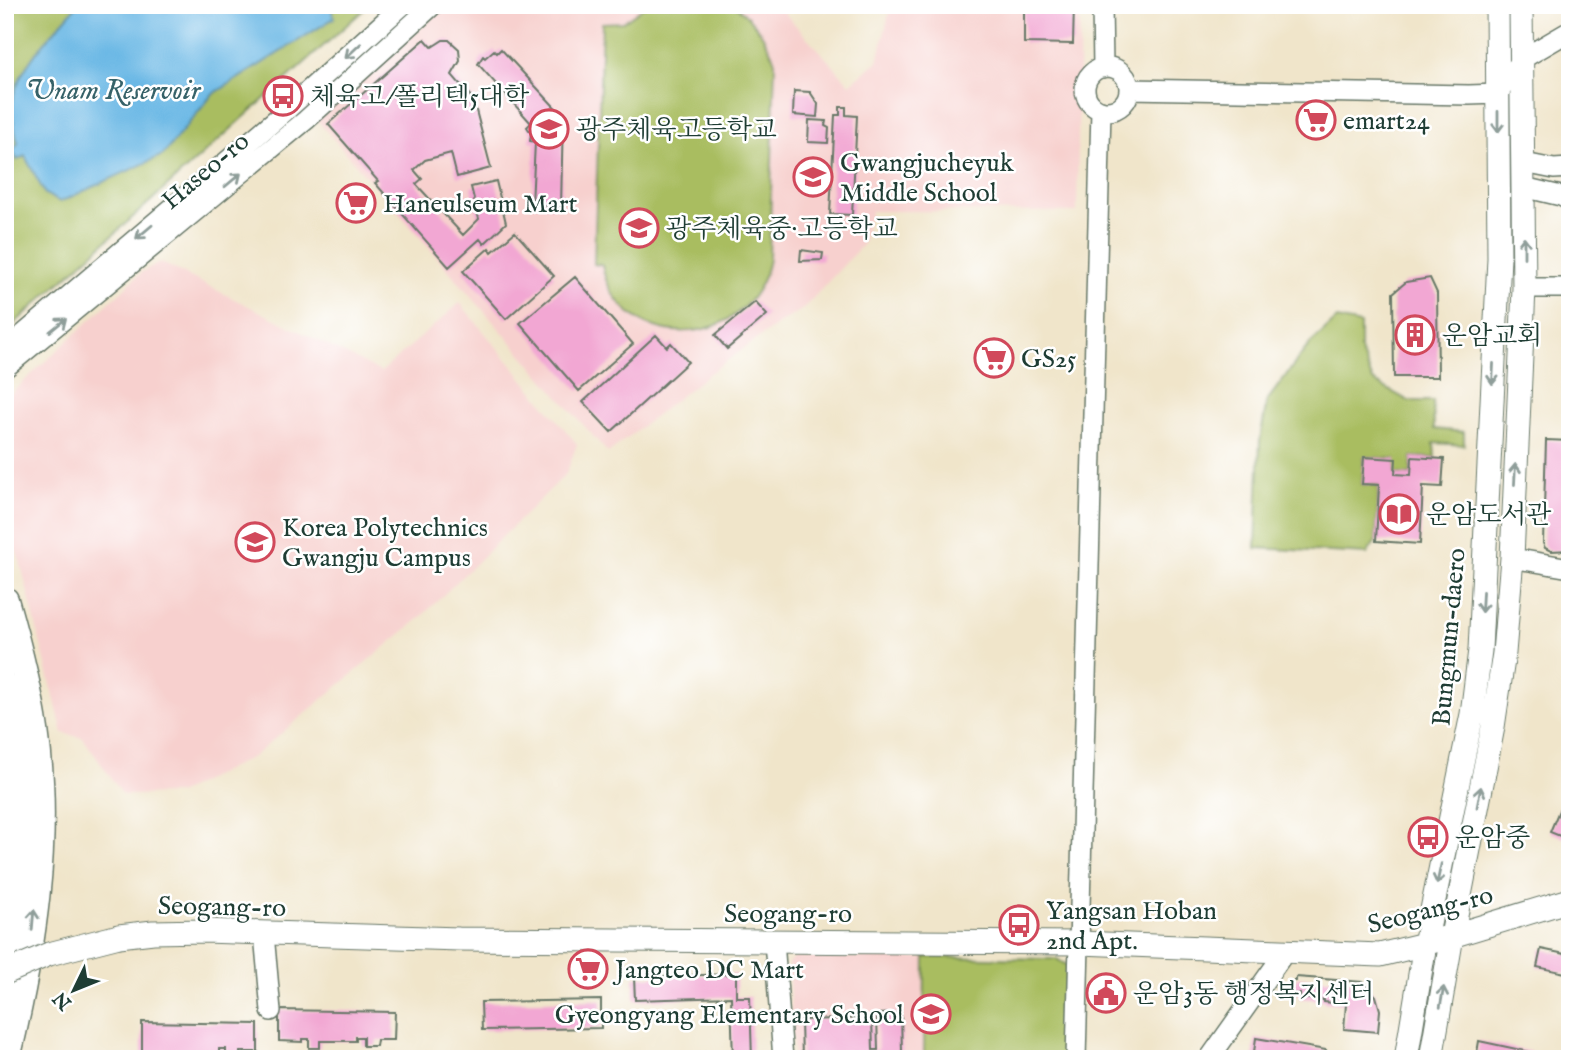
<svg xmlns="http://www.w3.org/2000/svg" width="1575" height="1064" font-family="'IM FELL English','Noto Serif KR',serif">
<style>
.built{fill:#f7d0ce}
.green{fill:#a9bd61;stroke:#647d4a;stroke-width:2}
.water{fill:#6bb8e5;stroke:#457a8c;stroke-width:2}
.building{fill:#f2a7d3}
.lines{fill:none;stroke-linecap:round;stroke-linejoin:round}
.minor-casing{stroke:#687868;stroke-width:22}
.major-casing{stroke:#687868;stroke-width:25}
.highway-casing{stroke:#687868;stroke-width:29}
.minor{stroke:#fff;stroke-width:19}
.major{stroke:#fff;stroke-width:23}
.highway{stroke:#fff;stroke-width:26}
.major-bridge-casing{stroke:#687868;stroke-width:25;stroke-linecap:butt}
.major-bridge{stroke:#fff;stroke-width:23}
.oneway{stroke:#8f9e9a}
.labels{text-anchor:middle;stroke-width:5;stroke-linejoin:round;paint-order:stroke}
.poi-label{font-size:26px;fill:#1f3d34;stroke:#fff;text-anchor:start}
.street-label{font-size:26px;fill:#1f3d34;stroke:#fff}
.water-label{font-size:28px;font-style:italic;fill:#366269;stroke:#fff}
</style>
<rect width="100%" height="100%" fill="#fff"/>
<filter id="ink" filterUnits="userSpaceOnUse"><feTurbulence type="fractalNoise" baseFrequency=".0143" numOctaves="2"/><feDisplacementMap in="SourceGraphic" scale="14" xChannelSelector="R" yChannelSelector="G"/><feConvolveMatrix kernelMatrix="1 2 1 2 8 2 1 2 1" color-interpolation-filters="sRGB"/></filter>
<filter id="wash" filterUnits="userSpaceOnUse"><feTurbulence type="fractalNoise" baseFrequency=".00686" numOctaves="4" result="noise"/><feDisplacementMap in="SourceGraphic" scale="28" xChannelSelector="R" yChannelSelector="G"/><feGaussianBlur stdDeviation="1.57" result="paint"/><feColorMatrix in="noise" values="0 0 0 0 0 0 0 0 0 0 0 0 0 0 0 0 0 1.4 0 .05"/><feComposite in="paint" operator="in"/></filter>
<g filter="url(#wash)">
<rect width="100%" height="100%" fill="#f0e5ca"/>
<path class="built" d="M448,5h329l73,79 28,-23 13,-56h189l-3,207 -206,-1 -8,33 -60,65 -28,17 -68,49 -99,78 -291,-333z
M160,262l221,110 79,-69 117,141 -11,30 -146,144 -166,138 -76,38 -55,1 -40,-57 -20,-5 -43,-172 -15,-38v-124l137,-127z
M796,957l260,2 14,100h-276l-6,-96z"/>
<path class="green" d="M5,5h364l-364,327z
M646,5h88c20,15 33,33 41,57l-6,197c-18,94 -149,97 -167,6l-8,-1 8,-241 21,-1z
M1337,319l23,5v26l13,31 36,20h24l1,28 30,3v13l-30,-2 1,15 -23,-1 -1,18 -16,-1v-15l-31,-2 -2,27 17,1 -3,56 -9,13 -111,-6 4,-108 7,-39 41,-55z
M925,957l131,2 17,9 -3,91h-139l-7,-7z"/>
<path class="water" d="M77,5h253l4,13 -122,77 -49,60 -103,47 -15,-8 -20,-38 -8,4 -4,-10 5,-7c-4,-14 -8,-35 -4,-49 9,-33 41,-62 63,-89z"/>
<g id="blocks">
<path class="building" d="M1024,5h50l-1,39 -49,-1z
M425,39l7,8 11,-7h6l10,9 1,12 -8,14 21,24 18,69 -34,9 -6,-24 -26,7 -11,10 8,9 -6,5 47,51 16,-16 -8,-32 25,-6 10,42 -22,21 -4,-5 -31,28 -74,-84 3,-2 -50,-57z
M501,49l62,67 -2,91 -29,-2 3,-63 -5,-1 1,-8 -4,-6 4,-4 -53,-59 5,-8 2,2 9,-8 3,3z
M794,91l16,1 8,12 -1,13 -24,-2z
M840,107h6v8l11,1 -5,99 -22,-1 5,-99h5z
M809,120l17,1 -1,5 4,2 -1,15 -20,-1z
M515,232l39,44 -48,43 -43,-48 26,-23 3,4z
M801,250l22,3 -1,7 -22,1z
M575,277l58,67 -54,47 -59,-68z
M1430,278l7,15 1,84h-44l-1,-84 13,-11z
M755,302l12,13 -40,34 -12,-14z
M656,335l11,12 4,-4 17,19 -77,70 -28,-30z
M1546,440l24,1v109l-19,1 -6,-3 -2,-5z
M1364,457l32,2 -1,15 16,1 1,-18 32,2 -2,28 -19,-1 -3,58 -44,-3 3,-56 -17,-1z
M1570,784v56l-20,-8z
M1541,949l29,6v19l-33,-7z
M736,974v23h14l2,62h-19l-2,-62 -96,3 -1,-23z
M1296,977l67,5 13,14 4,14 -2,22 -34,-3 2,-25 -22,-2v-2l-24,-2v-4l-21,-1v-7h9v-5h8z
M601,1000v28l-119,2 -1,-28z
M279,1010l116,2 -1,28h-17l-1,6h-13v-9h-7v4h-36v7h-11v-9h-7v3l-23,-1z
M901,1013l1,40 5,6h-105l-1,-39 71,-2 1,32h5l-1,-36z
M142,1022l116,2v28h-18v6h-14v-9h-7v4l-36,-1v7h-10v-9h-8v3h-23z
M1256,1038l70,12 -2,9h-71z
M1479,1041l79,17v1h-82z"/>
</g>
</g>
<g filter="url(#ink)">
<use href="#blocks" fill-opacity="0" stroke="#687868" stroke-width="2"/>
<g class="lines">
<g class="minor-casing">
<path id="minor" d="M1102,5l1,63
M1085 89a22 22 0 1 1 44 0a22 22 0 1 1-44 0Z
M1129,89l340,6 29,-1 24,-35 48,-28
M1524,163l30,6 16,-1
M1523,187l38,9 9,5
M1524,288h46
M5,350l275,-234 123,-111
M5,368l301,-248 127,-115
M1512,558l58,10
M264,934l7,77
M774,941l9,118
M1076,1059l25,-949
M1209,1059l76,-107"/>
</g>
<g class="major-casing">
<path id="major" d="M119,936l34,-4 51,-1 255,8 621,4 300,12 45,-11 145,-44
M1406,1059l19,-115 47,-230 8,-64 19,-392 -2,-253
M1431,1059l21,-123 41,-209 11,-74 8,-95 12,-270 -3,-283"/>
</g>
<g class="highway-casing">
<path id="highway" d="M5,600c12,42 24,86 30,130 16,109 -3,223 -28,329
M5,687c17,86 16,177 0,263"/>
</g>
<use href="#minor" class="minor"/>
<use href="#major" class="major"/>
<use href="#highway" class="highway"/>
<g class="major-bridge-casing">
<path id="major-bridge" d="M5,973l44,-19 70,-18"/>
</g>
<use href="#major-bridge" class="major-bridge"/>
</g>
<defs><path id="oneway-shaft" d="M-6 0H5M1.5-3L5.5 0L1.5 3" fill="none" stroke-width="1.6" stroke-linecap="round" stroke-linejoin="round" transform="scale(1.75)"/></defs>
<g class="oneway">
<use href="#oneway-shaft" transform="translate(353 51) rotate(137)"/>
<use href="#oneway-shaft" transform="translate(1498 122) rotate(90)"/>
<use href="#oneway-shaft" transform="translate(233 180) rotate(-40)"/>
<use href="#oneway-shaft" transform="translate(144 232) rotate(140)"/>
<use href="#oneway-shaft" transform="translate(1524 247) rotate(-90)"/>
<use href="#oneway-shaft" transform="translate(58 325) rotate(-39)"/>
<use href="#oneway-shaft" transform="translate(1493 374) rotate(93)"/>
<use href="#oneway-shaft" transform="translate(1515 474) rotate(-87)"/>
<use href="#oneway-shaft" transform="translate(1482 602) rotate(93)"/>
<use href="#oneway-shaft" transform="translate(1479 797) rotate(-79)"/>
<use href="#oneway-shaft" transform="translate(1439 874) rotate(102)"/>
<use href="#oneway-shaft" transform="translate(33 920) rotate(-85)"/>
<use href="#oneway-shaft" transform="translate(1442 997) rotate(-80)"/>
</g>
</g>
<defs>
<g id="bus-ring" transform="scale(2.0125)"><circle r="9.5" fill="#fff" stroke="#d1495b" stroke-width="1.5"/><path d="M-5-6H5V4H4V6H2V4H-2V6H-4V4H-5ZM-3.5-4V0h7V-4ZM-3.5 1.2v1.5H-2V1.2ZM2 1.2v1.5H3.5V1.2Z" fill="#d1495b"/></g>
<g id="supermarket-ring" transform="scale(2.0125)"><circle r="9.5" fill="#fff" stroke="#d1495b" stroke-width="1.5"/><path d="M-6-5.5h2.5l.6 2H6L4.5 2H-2.5L-4.4-4H-6ZM-1.5 3.2a1.3 1.3 0 1 0 .1 0ZM3 3.2a1.3 1.3 0 1 0 .1 0Z" fill="#d1495b"/></g>
<g id="school-ring" transform="scale(2.0125)"><circle r="9.5" fill="#fff" stroke="#d1495b" stroke-width="1.5"/><path d="M0-5L7-2L0 1L-7-2ZM-4 1L0 2.5L4 1V4Q0 6-4 4Z" fill="#d1495b"/></g>
<g id="building-ring" transform="scale(2.0125)"><circle r="9.5" fill="#fff" stroke="#d1495b" stroke-width="1.5"/><path d="M-4-6H4V6H1V3H-1V6H-4ZM-2.5-4.3h1.7v1.8h-1.7ZM.8-4.3h1.7v1.8H.8ZM-2.5-1h1.7V.8h-1.7ZM.8-1h1.7V.8H.8Z" fill="#d1495b"/></g>
<g id="library-ring" transform="scale(2.0125)"><circle r="9.5" fill="#fff" stroke="#d1495b" stroke-width="1.5"/><path d="M-6-4Q-3-5.5-.7-3.5V5Q-3 3-6 4ZM6-4Q3-5.5 .7-3.5V5Q3 3 6 4Z" fill="#d1495b"/></g>
<g id="university-ring" transform="scale(2.0125)"><circle r="9.5" fill="#fff" stroke="#d1495b" stroke-width="1.5"/><path d="M0-5L7-2L0 1L-7-2ZM-4 1L0 2.5L4 1V4Q0 6-4 4Z" fill="#d1495b"/></g>
<g id="civic-ring" transform="scale(2.0125)"><circle r="9.5" fill="#fff" stroke="#d1495b" stroke-width="1.5"/><path d="M-.6-6.5H3V-4.5H.6V-3L4-1V1h2V6H-6V1h2V-1L-.6-3ZM-1.2 2.5V6h2.4V2.5Z" fill="#d1495b"/></g>
</defs>
<g fill-rule="evenodd">
<use href="#bus-ring" x="283" y="96"/>
<use href="#supermarket-ring" x="1316" y="120"/>
<use href="#school-ring" x="549" y="129"/>
<use href="#school-ring" x="813" y="177"/>
<use href="#supermarket-ring" x="356" y="203"/>
<use href="#school-ring" x="639" y="228"/>
<use href="#building-ring" x="1415" y="335"/>
<use href="#supermarket-ring" x="994" y="358"/>
<use href="#library-ring" x="1399" y="514"/>
<use href="#university-ring" x="255" y="542"/>
<use href="#bus-ring" x="1428" y="837"/>
<use href="#bus-ring" x="1019" y="925"/>
<use href="#supermarket-ring" x="588" y="969"/>
<use href="#civic-ring" x="1106" y="993"/>
<use href="#school-ring" x="931" y="1014"/>
</g>
<g class="labels">
<g class="poi-label">
<text x="310" y="105">체육고/폴리텍5대학</text>
<text x="1343" y="129">emart24</text>
<text x="576" y="138">광주체육고등학교</text>
<text x="840" y="171">Gwangjucheyuk<tspan x="840" dy="30">Middle School</tspan></text>
<text x="383" y="212">Haneulseum Mart</text>
<text x="666" y="237">광주체육중·고등학교</text>
<text x="1442" y="344">운암교회</text>
<text x="1021" y="367">GS25</text>
<text x="1426" y="523">운암도서관</text>
<text x="282" y="536">Korea Polytechnics<tspan x="282" dy="30">Gwangju Campus</tspan></text>
<text x="1455" y="846">운암중</text>
<text x="1046" y="919">Yangsan Hoban<tspan x="1046" dy="30">2nd Apt.</tspan></text>
<text x="615" y="978">Jangteo DC Mart</text>
<text x="1133" y="1002">운암3동 행정복지센터</text>
<text x="904" y="1023" text-anchor="end">Gyeongyang Elementary School</text>
</g>
<g class="street-label">
<text transform="translate(205 170) rotate(-40)" y="9">Haseo-ro</text>
<text transform="translate(1448 637) rotate(-85)" y="9">Bungmun-daero</text>
<text transform="translate(222 906) rotate(1)" y="9">Seogang-ro</text>
<text transform="translate(1430 909) rotate(-14)" y="9">Seogang-ro</text>
<text x="788" y="922">Seogang-ro</text>
</g>
<g class="water-label">
<text x="113" y="99">Unam Reservoir</text>
</g>
</g>
<rect width="1575" height="1064" fill="none" stroke="#fff" stroke-width="28"/>
<g transform="translate(74 990) rotate(227)" stroke="#ffffff" stroke-width="5" paint-order="stroke">
<path d="M0-5L12 26L0 18L-12 26Z" fill="#1f3d34"/>
<text y="-10" font-size="19" font-weight="bold" text-anchor="middle" fill="#1f3d34">N</text>
</g>
</svg>
